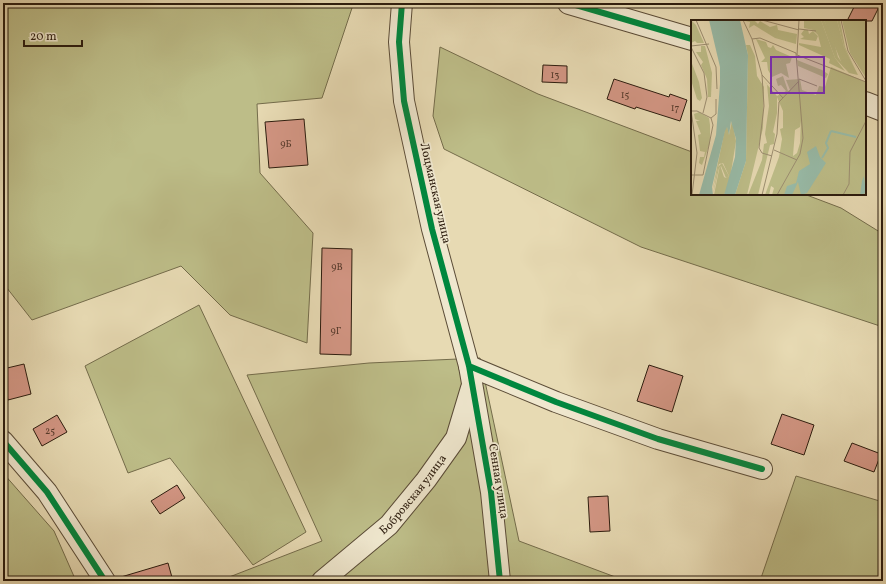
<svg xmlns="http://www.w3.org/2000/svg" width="886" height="584" font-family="Vollkorn,serif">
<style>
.green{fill:#bdbd88;stroke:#746c4b}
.building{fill:#d39684;stroke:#2c1c0e}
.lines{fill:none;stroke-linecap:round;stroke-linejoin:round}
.minor-casing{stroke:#5b4c37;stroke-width:22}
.tertiary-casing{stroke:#5b4c37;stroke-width:24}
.minor{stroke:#efe7ce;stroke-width:20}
.tertiary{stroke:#efe7ce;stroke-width:22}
.cycleway-casing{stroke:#efe7ce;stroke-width:8}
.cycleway{stroke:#00873e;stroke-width:6}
.labels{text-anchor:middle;stroke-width:3.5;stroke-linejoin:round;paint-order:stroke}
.number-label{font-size:10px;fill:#563a2c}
.street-label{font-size:12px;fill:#2c1c0e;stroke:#efe7ce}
.inset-river{fill:none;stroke:#98bba8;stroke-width:2}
.inset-road{fill:none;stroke:#9c8e71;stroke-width:1}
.view{fill:#7b2cbf;fill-opacity:0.15;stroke:#7b2cbf;stroke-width:2}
.inset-edge{fill:none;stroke:#2c1c0e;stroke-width:2}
</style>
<rect width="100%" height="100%" fill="#e7dab3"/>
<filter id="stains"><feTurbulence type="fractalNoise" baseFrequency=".005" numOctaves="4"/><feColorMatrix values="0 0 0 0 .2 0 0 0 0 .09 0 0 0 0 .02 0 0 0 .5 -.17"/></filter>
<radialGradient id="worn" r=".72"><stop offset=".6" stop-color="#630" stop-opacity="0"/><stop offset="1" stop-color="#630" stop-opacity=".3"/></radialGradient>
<path class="green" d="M3,3h345l5,2 -31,93 -65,6 3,69 53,60 -6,110 -77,-28 -49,-49 -149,54 -29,-37z
M440,47l98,47 154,58v42h112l37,14 42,26v93l-242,-80 -197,-98 -11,-33z
M199,305l107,227 -53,33 -83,-107 -42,15 -43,-107z
M480,358l39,183 107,40h-407l103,-40 -75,-166 122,-12z
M3,473l51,58 22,50h-73z
M796,476l87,26v79h-123z"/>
<path class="building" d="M856,3h25l-9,18h-25z
M543,65l24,1v17l-25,-1z
M614,79l55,18 1,-3 17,6 -7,21 -44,-14 -1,2 -28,-10z
M304,119l4,46 -39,3 -4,-46z
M322,248l30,1 -1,106 -31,-1z
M24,364l7,30 -23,6 -5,-19v-12z
M649,365l34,11 -11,36 -35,-11z
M782,414l32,11 -10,30 -33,-11z
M57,415l10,17 -25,14 -9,-17z
M852,443l29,11 -7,18 -30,-11z
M177,485l8,13 -25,16 -9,-13z
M608,496l2,35 -20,1 -2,-35z
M168,563l5,18h-51l-1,-4z"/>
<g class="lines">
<g class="minor-casing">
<g id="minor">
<path d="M402,3l-3,39 5,59 28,128 37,137 22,126 9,89"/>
<path d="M469,366l87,36 102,37 104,30"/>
<path d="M3,441l44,51 58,89"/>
<path id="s1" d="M322,581l67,-56 37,-45 30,-42 15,-50"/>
</g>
</g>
<g class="tertiary-casing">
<path id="tertiary" d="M569,3l123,36
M865,103l18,7"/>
</g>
<use href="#minor" class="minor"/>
<use href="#tertiary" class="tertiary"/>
<g class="cycleway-casing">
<path id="cycleway" d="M402,3l-3,39 5,59 28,128 37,137 22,126 9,89
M569,3l123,36
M469,366l87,36 102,37 104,30
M3,441l44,51 58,89"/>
</g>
<use href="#cycleway" class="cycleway"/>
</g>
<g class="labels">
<g class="number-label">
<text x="555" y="78">13</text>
<text x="625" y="98">15</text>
<text x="675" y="111">17</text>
<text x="286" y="147">9Б</text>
<text x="337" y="270">9В</text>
<text x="336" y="334">9Г</text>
<text x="50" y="434">25</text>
</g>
<g class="street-label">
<text transform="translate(436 193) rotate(77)" y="4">Лоцманская улица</text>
<text transform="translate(499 481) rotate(81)" y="4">Сенная улица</text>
<text dy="4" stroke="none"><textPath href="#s1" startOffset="126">Бобровская улица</textPath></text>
</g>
</g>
<g transform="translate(691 20)">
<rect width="175" height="175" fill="#e7dab3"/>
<path d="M0,0l5,5 8,18h-7l-2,-2 -4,2zM63,0l4,4 2,-3 10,6 7,-2 1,5 19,4 -1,10 -21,-6 -21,-13 -5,3 1,-6 -5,-1zM115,0h15l14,38 10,13 -16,-8 1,-4 -31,-14v-2l22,4 -3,-12 -5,-5 -9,-2v-7zM133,0h13l7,27 14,28 -9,-2 -7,-9zM151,0h24v58l-16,-25zM113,10h4l1,4 4,-3 5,5 -2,5 -16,-2 4,-2 -3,-3zM65,19l10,3 2,5 3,1 2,-3 3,5 16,7 -2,6 -4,1 3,14 -8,-5 -9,4 -4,-7 -1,-8h-6l4,-4zM10,26h4l7,27 -1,24h-3l-1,-18 -6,-14 2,-3 -7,-10h5zM106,40l25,10 6,4 -2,4 -28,-12zM0,41l8,21 3,16 -2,3 -3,-2 -6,-19zM140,47l35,15v113h-94l2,-7 -3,-2 -2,9h-4l14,-38 3,-18 -2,-10 3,-1v-17l-6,-14v16l-4,19 2,2 -1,10 -4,1 -12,50h-10l14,-35 2,-16 3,-1 -2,-9 4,-28 -2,-22 -3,-3 13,15 9,-5 -5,-6 -3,1 -2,-7 7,-3 5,15 2,-1 -4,-10 14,-1 2,11 14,5 3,-9 6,1zM110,101l-1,22 -3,10 -4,3 2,-26 5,-3zM8,92l10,6 1,7v18l-8,22 -3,-2 1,-6h4l1,-5 -5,-1 -2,-16 3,-1 -5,-13h4l-5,-2 -1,-5zM31,143l7,13 -3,2 -5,-12 -2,2 -6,27 5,-28z" fill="#bdbd88" fill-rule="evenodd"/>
<path d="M146,0h3l5,27 10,22 -11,-22zM55,25h4l5,11 2,20 7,11 -1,41 -16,67h-12l11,-34 2,-106zM41,101l4,20 -7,44 -5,10h-10l6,-30 4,12 2,1 3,-2 -6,-13 -4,1 -7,28 13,-63 2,-3 2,9zM115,113h10l-9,4 1,7 5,-1 -15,18 6,-13zM144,163l5,9 -11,3 1,-10z" fill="#bdbd88"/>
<path d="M130,0h3l9,18 5,19 11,16 -14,-15zM129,118l4,1 3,10 11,-1 8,12 -12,10 -10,20 -9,5h-10l21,-32 -12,-17 -7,7 3,11 -11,8 -2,10 4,2v11h-9l4,-12 -9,2 -5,10 2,-8 11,-13 11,-23z" fill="#bdbd88"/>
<path d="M18,0h31l8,35 -2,106 -11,34h-11l11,-38 1,-18 -5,-18 -2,14 -2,-8 -2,4 -13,56 1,8h-14l17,-60 4,-51v-17zM125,126l4,11 6,6 -19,30 -6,2 -3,-13 -6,13h-8l3,-9 9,-3 3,-12 11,-7 -3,-12zM173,156l2,17 -6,2 2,-14z" fill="#98bba8"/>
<path class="inset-river" d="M140,111l25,6M131,138l6,-10 -2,-5 5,-12"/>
<path class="inset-road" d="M5,0l20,47 1,22M52,0l9,19 10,36 21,23M71,0l37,10M108,0l-2,35 69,27M150,0l7,31 18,30M108,9l17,2M61,19l8,-1 36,15 7,85 -3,16 -23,41M0,26l18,-2M0,27l13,26 3,24 -4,16M71,55l2,31 -5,42 3,5 10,3M108,59l18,7M0,90l6,43 -5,42M0,91h6l14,7M20,98l5,-4v-15M83,130l23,10M0,155h12l10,-50 -2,-7M71,175l15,-61 2,-32 20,-21M152,175l6,-11 1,-32 16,-31"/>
<path class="view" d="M80,37h53v36h-53z"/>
<rect width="175" height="175" class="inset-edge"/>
</g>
<rect width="886" height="584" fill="none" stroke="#e7dab3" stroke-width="16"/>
<rect x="4" y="4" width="878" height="576" fill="none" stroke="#2c1c0e" stroke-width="2"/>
<rect x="8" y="8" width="870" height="568" fill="none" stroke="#2c1c0e"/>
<path d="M24 40v6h58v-6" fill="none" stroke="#2c1c0e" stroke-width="2"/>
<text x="30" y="40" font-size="12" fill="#2c1c0e" stroke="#efe7ce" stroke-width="3" paint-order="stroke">20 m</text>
<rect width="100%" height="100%" filter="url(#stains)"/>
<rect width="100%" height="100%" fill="url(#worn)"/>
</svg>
